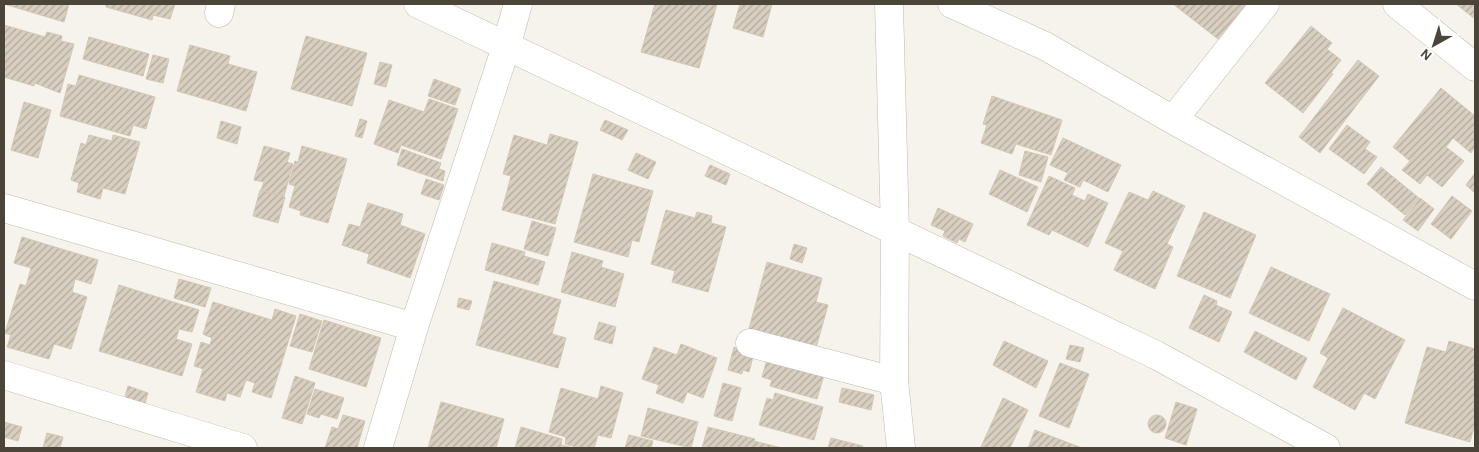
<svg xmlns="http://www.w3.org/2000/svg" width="1479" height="452" font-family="'Alegreya Sans',sans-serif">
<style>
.building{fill:url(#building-hatch);stroke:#d3c7b4}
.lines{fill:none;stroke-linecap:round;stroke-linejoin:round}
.minor-casing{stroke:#c2bbae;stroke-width:29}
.minor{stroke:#fff;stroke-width:28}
</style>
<defs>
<pattern id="building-hatch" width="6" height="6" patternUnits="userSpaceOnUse" patternTransform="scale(1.25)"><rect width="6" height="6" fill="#d8cfc1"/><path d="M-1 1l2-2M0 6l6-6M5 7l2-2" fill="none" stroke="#b1aa9e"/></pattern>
</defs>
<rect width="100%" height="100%" fill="#f6f3ec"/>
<path class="building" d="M4,4h65l-5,18z
M106,4h69l-5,15 -17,-4 -1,5 -46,-13z
M655,4h62l-18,64 -58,-16z
M740,4h32l-9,33 -30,-9z
M1173,4h73l-28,35z
M1456,4h19v15z
M4,25l41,12 2,-5 15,4 -1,5 13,3 -14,49 -25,-10 -1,3 -30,-9z
M1311,26l21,17 -5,6 14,11 -10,13 2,1 -30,39 -38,-30z
M306,36l61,17 -15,53 -61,-17z
M89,37l60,17 -6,22 -60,-17z
M190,45l40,11 -2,8 29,8 -11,39 -69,-20z
M153,55l16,4 -6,24 -17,-4z
M1358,60l21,16 -59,77 -21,-16z
M380,62l12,3 -6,22 -12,-3z
M79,75l76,22 -9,32 -13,-4 -3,11 -70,-20 8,-32 8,2z
M434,79l27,10 -6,16 -27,-9z
M1441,88l34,28v31l-4,6 -18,-15 -7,9 18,14 -22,26 -15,-12 -7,9 -18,-14 8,-9 -17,-14z
M992,96l70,24 -11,35 -35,-11 -4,10 -31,-11 6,-18 -4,-1z
M429,99l29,10 -17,50 -40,-14 -3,8 -24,-9 15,-44 35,12z
M24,102l27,8 -13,48 -27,-8z
M360,119l7,2 -5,17 -7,-2z
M605,120l23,10 -6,10 -22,-10z
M221,121l20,6 -4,17 -20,-6z
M1347,125l23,17 -5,7 12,8 -13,17 -35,-25z
M550,134l28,8 -23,82 -53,-14 9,-34 -8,-2 11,-39 33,10z
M89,135l23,6 1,-6 27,7 -15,52 -22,-6 -3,11 -23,-7 2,-9 -8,-3 10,-37 5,2z
M1063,138l58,27 -13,27 -25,-12 -3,7 -16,-7 4,-7 -18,-8z
M264,146l26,7 -3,9 6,2 -9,32 -23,-6 3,-8 -10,-2z
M302,146l45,13 -19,64 -28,-8 1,-4 -12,-4 6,-21 -6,-2 6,-23 3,1z
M402,149l39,14 -2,6 6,2 -2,10 -46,-16z
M1025,151l23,6 -7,25 -22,-7z
M636,153l20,9 -8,17 -20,-9z
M710,165l20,9 -4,11 -21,-9z
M1381,167l38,31 -14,17 -38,-31z
M1000,170l38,17 -11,25 -38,-18z
M1475,173v20l-9,-8z
M593,174l60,17 -14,51 -7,-2 -4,17 -54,-15z
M1049,176l26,12 -3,7 13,6 3,-7 20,9 -20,44 -36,-17 -3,5 -22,-10z
M426,179l18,6 -5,15 -18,-6z
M260,190l25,7 -7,26 -25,-7z
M1153,191l32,15 -18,38 6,3 -18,42 -41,-19 9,-19 -18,-8 24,-51 19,8z
M1452,196l20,15 -21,28 -20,-15z
M1420,198l14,11 -16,22 -15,-11z
M368,203l35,11 -3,11 25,9 -15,44 -43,-15 2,-9 -27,-9 7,-21 11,3z
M938,208l35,16 -8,18 -6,-3 -2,4 -14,-7 2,-5 -14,-6z
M666,210l29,8 2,-6 15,4 -1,7 15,4 -18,65 -36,-10 3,-11 -24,-7z
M1204,212l52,23 -26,63 -53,-22z
M532,221l24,7 -8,28 -24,-7z
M22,237l76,23 -7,24 -16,-5 -3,13 15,5 -16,52 -17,-5 -5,15 -42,-12 4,-12 -6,-2 15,-49 6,2 5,-18 -17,-5z
M492,243l33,9 -1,4 21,6 -7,23 -53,-15z
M794,244l13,4 -5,15 -12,-4z
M572,252l31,9 -2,6 23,7 -9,33 -54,-15z
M767,262l55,16 -6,24 12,3 -14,50 -67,-19z
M1271,267l59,27 -21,47 -60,-28z
M179,279l32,9 -6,19 -31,-9z
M494,281l67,19 -9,34 14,4 -8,30 -82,-23z
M119,285l80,25 -7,22 -13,-3 -3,10 16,5 -10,32 -83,-25z
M1204,295l13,6 -1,4 16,7 -13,30 -30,-14z
M459,298l13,3 -3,9 -12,-3z
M213,302l59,18 3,-11 21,7 -25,82 -19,-6 3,-9 -9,-3 -6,17 -13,-4 -2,8 -29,-9 7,-23 -9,-3 7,-24 9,3 2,-7 -9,-4z
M1343,308l62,32 -30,59 -11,-6 -9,17 -42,-23 15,-29 -8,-5z
M300,314l22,7 -10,31 -22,-6z
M324,320l57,18 -15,49 -57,-18z
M599,322l17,5 -4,17 -18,-5z
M1255,331l52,27 -11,22 -52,-28z
M1004,341l44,20 -12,27 -43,-23z
M1449,341l26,8v74l-5,19 -65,-19 22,-76 19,5z
M681,344l36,14 -14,40 -16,-6 -4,11 -27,-10 3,-8 -17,-6 12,-32 23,8z
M1070,345l14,3 -4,14 -14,-3z
M734,347l20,6 -5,19 -6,-2 -1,4 -14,-4z
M769,352l57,16 -9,31 -47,-13 2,-6 -10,-3z
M1060,363l29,11 -20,54 -30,-12z
M295,376l20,7 -13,41 -20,-6z
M723,383l18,5 -9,33 -18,-5z
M128,386l20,7 -4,14 -20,-6z
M601,386l22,7 -12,45 -13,-3 -4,13h-14l-15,-4 1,-7 -17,-5 12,-44 37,11z
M842,388l32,7 -3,15 -32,-8z
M315,389l29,9 -7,21 -16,-5 -2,4 -12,-4z
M775,393l48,14 -9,33 -55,-15 8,-27 6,2z
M1003,398l25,12 -18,38h-27l-2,-1z
M441,402l63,17 -8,29h-68z
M1176,402l21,7 -11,36 -21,-7z
M648,408l50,14 -7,26 -50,-12z
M1148 424a9 9 0 1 1 18 0a9 9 0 1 1-18 0Z
M343,415l22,6 -8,27h-32l7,-21 6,2z
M4,422l18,5 -4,14 -14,-4z
M521,427l41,12 -1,6 13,3h-59z
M708,427l47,12 -1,2 28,7h-80z
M1035,430l47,18h-54z
M47,433l16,4 -3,11h-17z
M629,435l24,6 -2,7h-26z
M831,438l32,8 -1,2h-34z"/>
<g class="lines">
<g class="minor-casing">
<path id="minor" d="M418,4l738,351 170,93
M889,4l6,227 -1,150 7,67
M952,4l93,42 128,74 302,166
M1397,4l78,63
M219,13l2,-9
M1173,120l92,-116
M4,208l410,119
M750,343l144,38
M4,375l239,73
M378,448l36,-121 92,-280 12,-43"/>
</g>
<use href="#minor" class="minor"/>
</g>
<rect width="1479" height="452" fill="none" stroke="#4b4439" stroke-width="10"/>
<g transform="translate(1434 45) rotate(219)" stroke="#ffffff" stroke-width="4" paint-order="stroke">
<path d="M0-4L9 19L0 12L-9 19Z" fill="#4b4439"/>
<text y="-8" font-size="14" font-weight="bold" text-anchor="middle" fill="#4b4439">N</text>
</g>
</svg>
